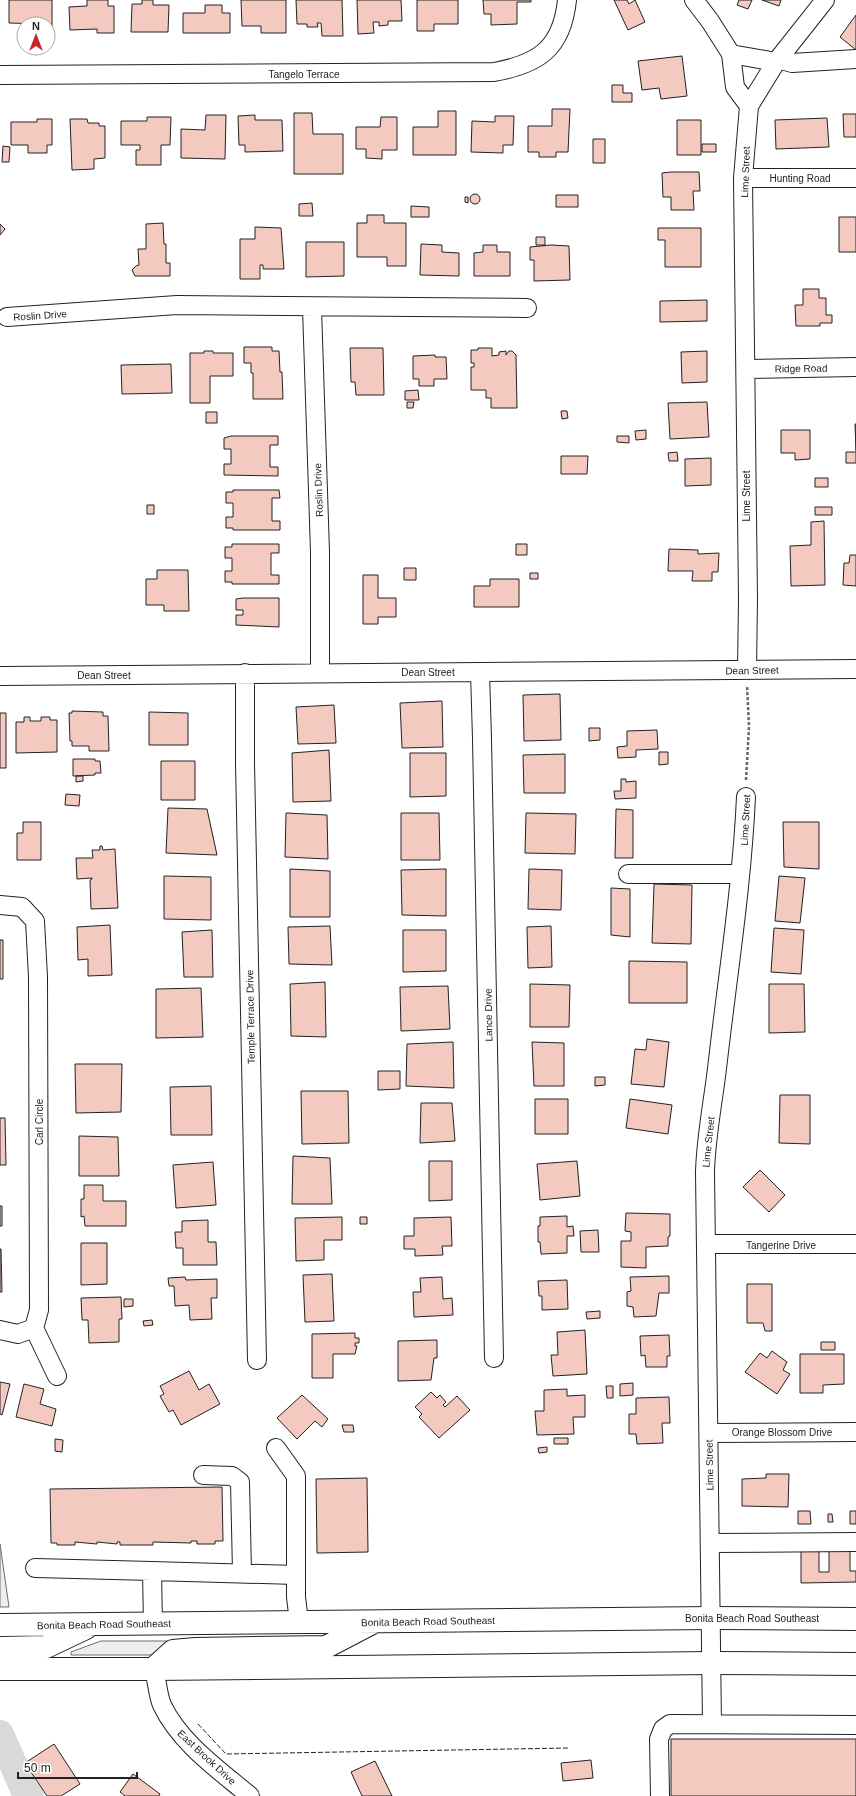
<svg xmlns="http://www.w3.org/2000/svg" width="856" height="1796" font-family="Arial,sans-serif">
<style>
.green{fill:#eee;stroke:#6f6f6f}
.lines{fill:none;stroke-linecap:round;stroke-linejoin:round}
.river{stroke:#d9d9d9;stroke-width:28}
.building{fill:#f3c9c0;stroke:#222}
.minor-casing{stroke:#222;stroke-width:20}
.major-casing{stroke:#222;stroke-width:24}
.path{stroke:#646464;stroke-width:2.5;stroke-dasharray:3 2;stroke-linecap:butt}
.minor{stroke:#fff;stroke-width:18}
.major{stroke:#fff;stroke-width:22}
.fence{stroke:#222;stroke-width:1;stroke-dasharray:5 2;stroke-linecap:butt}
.labels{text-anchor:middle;stroke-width:3;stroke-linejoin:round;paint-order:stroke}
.street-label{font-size:10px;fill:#222;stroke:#fff}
</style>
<rect width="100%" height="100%" fill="#fff"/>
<path class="green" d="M0,1544l9,63h-9z
M101,1641h73l-19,14h-84v-3z"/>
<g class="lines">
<path class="river" d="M0,1734l24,55 6,7"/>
</g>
<path class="building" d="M9,0h43v38h-4v-14l-39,-1z
M87,0h21v6h6v27h-17v-4l-27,1 -1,-23 18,-1z
M142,0h11v5h16l-1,27h-37l1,-28h10z
M241,0h45v33h-25v-7h-19z
M296,0h46l1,36h-21l-1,-13h-4l1,4h-11v-3h-10z
M357,0h44l1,21h-14v4l-9,1v-4h-6l1,11 -16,1z
M417,0h41v24h-24v7h-17z
M483,0h48v2h-14v22l-26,1v-11h-7z
M614,0h13l2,4 6,-4 10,22 -17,8z
M739,0h13l-4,9 -11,-4z
M762,0h19l-2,6z
M205,5h17v8h8v20h-47v-20h22z
M856,15v35l-16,-13z
M682,56l5,40 -26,3 -2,-11 -17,2 -4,-29z
M612,85h11v8h9v9h-20z
M552,109h18l-2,43h-12v5h-17v-5h-11v-26h24z
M438,111h18v44h-43v-28h25z
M294,113h18l1,21h30v40h-49z
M843,114h13v23h-12z
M206,115h20l-1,44 -44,-1v-29l24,1z
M255,115v5h27l1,31 -38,1v-7h-6l-1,-29z
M495,116h19l-1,29h-10v8l-32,-1 1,-31 23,1z
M147,117h24l-1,28h-9v20h-25v-15h4v-5h-19v-24h26z
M381,117h16v33h-15v9l-16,-1v-9h-10v-22h24z
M827,118l2,29 -53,2 -1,-29z
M37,119h15v26h-5v8h-19v-8h-17v-23h26z
M70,119h17l1,4h11v3h6v32l-11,1v10l-22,1z
M677,120h24v35h-24z
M593,139h12v24h-12z
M702,144h14v8h-14z
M3,146l7,1 -1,15h-7z
M671,172h28l1,19h-7l1,19h-23v-13h-8l-1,-24z
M470 199a5 5 0 1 1 10 0a5 5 0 1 1-10 0Z
M556,195h22v12h-22z
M465,197h3v6l-3,-1z
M312,203l1,13h-14v-12z
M411,206l18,1v10h-18z
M367,215h17v8h22v43h-19v-9h-30v-34h10z
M839,217h17v35h-17z
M163,223l1,21h2v19h4v13h-35l-3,-6 4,-4 3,-1 -1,-16h8v-25z
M0,224l5,5 -5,6z
M255,227l26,1 3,41h-21v-4h-3v14h-20v-40h15z
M658,228h43v39h-36v-27h-7z
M536,237h9v8h-9z
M306,242h38v34l-38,1z
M421,244l21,1v7l17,1v23l-39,-1z
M483,245h14v7h13v24h-36v-23l9,-1z
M551,245l18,1 1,34 -36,1v-21h-4v-13z
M803,289h16v9h7v17h6v8h-12v3h-24l-1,-21h8z
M707,300v21l-47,1v-21z
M244,347h28v4h7l1,21h2l1,27h-30v-26h-2v-10h-7z
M350,348h33l1,47h-28l-1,-13h-4z
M478,348h14v8l7,-1v-3l7,-1v4l3,-4h3l4,4 1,53h-26v-10h-5v-8h-15v-23h3v-4h-3v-13h7z
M204,351h9v2h20v23h-23v27h-20v-50h14z
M707,351v31l-25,1 -1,-31z
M435,355v2h11l1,22h-13v7h-15v-7h-6v-23z
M171,364l1,29 -50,1 -1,-29z
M418,390l1,10h-14v-9z
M407,402h7l-1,6h-6z
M707,402l2,35 -39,2 -2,-36z
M561,411h6l1,7 -6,1z
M206,412h11v11h-11z
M855,424h1v27z
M646,430v9l-10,1 -1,-9z
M781,430h29v29l-15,1v-7h-14z
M231,436h47v9h-8v22h8v9l-54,-1v-11h7v-15h-7v-11z
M617,436h12v7l-12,-1z
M677,452l1,9h-9l-1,-8z
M846,452h10v11h-10z
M561,456h27l-1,18h-26z
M711,458v27l-26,1v-27z
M815,478h13v9h-13z
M233,490h46l1,8h-8v23h8v9h-47v-2h-7v-11h7v-14h-7v-11h7z
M147,505h7v9h-7z
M815,507h17v8h-17z
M824,521l1,64 -34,1 -1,-40 21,-1v-23z
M232,544h47v9h-8v22h8v9h-47v-2h-7v-11h7v-13h-7v-11h7z
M516,544h11v11h-11z
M669,549l29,1v4l21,-1 -1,19h-6v9h-20l1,-10h-25z
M850,555h6v31l-13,-1 1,-22h5z
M404,568h12v12h-12z
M157,570h31l1,41h-25v-6h-18v-26h11z
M530,573h8v6h-8z
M363,575h15v23h18v19h-18v7h-15z
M490,579h29v28h-45v-21h16z
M243,598h36v29l-43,-2v-10h7v-5h-7v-11z
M560,694l1,46 -37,1 -1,-46z
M442,701l1,46 -41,1 -2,-45z
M334,705l2,38 -38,1 -2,-37z
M72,711l31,1v4h5l1,35h-20v-5h-17v-5h-2l-1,-28h3z
M149,712l39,1v32h-39z
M0,713h6v55h-6z
M24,717h6v4h11v-4h9v3h7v32l-41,1v-31h8z
M589,728h11v12l-11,1z
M657,730l1,19 -22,1v7l-18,1 -1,-11 10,-1v-15z
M329,750l2,51 -38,1 -1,-49z
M659,752h9v12l-9,1z
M410,753h36v43l-36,1z
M565,754v39h-41l-1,-38z
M73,759h22v2h5l1,12h-6v2l-22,1z
M161,761h34v39h-34z
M76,776h7v5l-7,1z
M621,779h5v3l10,-1v17l-21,1 -1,-8h7z
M66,794l14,1 -1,11 -14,-1z
M168,808l39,1 10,46 -51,-2z
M616,809l17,1v48h-18z
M286,813l41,2 1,44 -43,-2z
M401,813h38l1,47h-39z
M526,813l50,1 -1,40 -50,-1z
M23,822h18v38h-24v-27h6z
M783,822h36v47l-35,-2z
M100,846h2l1,4 12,-1 3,59 -27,1 -1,-29 2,-1v-1l-15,1 -1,-21h17l-1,-8h8z
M290,869l40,2v46h-40z
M446,869v47l-44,-1 -1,-45z
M529,869l33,1 -1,40 -33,-1z
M164,876l47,1v43l-47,-1z
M779,876l26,2 -5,45 -25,-2z
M654,884l38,1 -1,59 -39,-1z
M611,888l19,1v48l-19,-2z
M110,925l2,50 -24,1v-17l-10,1 -1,-33z
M330,926l2,39 -43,-1 -1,-37z
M551,926l1,41 -24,1 -1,-41z
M774,928l30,2 -3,44 -30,-2z
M212,930l1,47h-29l-2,-45z
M403,930h43v41l-43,1z
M0,940h3v39h-3z
M629,961l58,1v41h-58z
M325,982l1,55 -35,-1 -1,-52z
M530,984l40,1 -1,42h-39z
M769,984h35l1,48 -36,1z
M448,986l2,43 -49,2 -1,-44z
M201,988l2,49 -47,1v-49z
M647,1039l22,3 -5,45 -33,-3 4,-35 11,1z
M453,1042l1,46 -48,-2 1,-42z
M532,1042l32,1v43h-30z
M75,1064h47l-1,48 -45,1z
M378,1071h22v18l-22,1z
M595,1077h10v8l-10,1z
M211,1086l1,49h-41l-1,-48z
M301,1091h47l1,52 -47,1z
M780,1095h30v49l-31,-1z
M535,1099h33v35h-33z
M630,1099l42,6 -4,29 -42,-6z
M421,1103h31l3,38 -35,2z
M0,1118h5l1,47h-6z
M79,1136l39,1 1,39h-40z
M293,1156l37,2 2,46h-40z
M429,1161h23v39l-23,1z
M577,1161l3,35 -40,4 -3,-36z
M213,1162l3,43 -40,3 -3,-43z
M760,1170l25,25 -16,17 -26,-25z
M84,1185h19v16h23v25h-41l-1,-10 -3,1v-18h3z
M0,1206h2v20h-2z
M626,1213l44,1v22l-2,1v9l-22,1v21l-25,-1v-26h10v-9l-6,-1z
M567,1216v11l6,-1 1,10h-7v17l-26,1 -1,-12h-2v-16h2v-9z
M342,1217v23h-18v20l-28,1 -1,-43z
M360,1217h7v7h-7z
M451,1217l1,29h-10l1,9 -28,1v-7h-11v-13h10v-18z
M208,1220v22h8l1,23h-34v-17h-7l-1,-16h7v-11z
M598,1230l1,22h-18l-1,-21z
M81,1243h26v41l-26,1z
M0,1249h1l1,43h-2z
M332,1274l2,47 -29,1 -2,-47z
M669,1276v17h-10l-3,23 -22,1 -1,-10 -6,-1v-14l4,-1 -1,-14z
M185,1277l1,3 31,-1v19h-6l1,21 -22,1 -1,-15 -14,1 -1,-20h-5l-1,-8z
M442,1277l1,22 9,-1 1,17 -39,2 -1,-25h8l-1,-14z
M567,1280l1,29 -26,1v-14h-3l-1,-15z
M747,1284h25v47h-7l-2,-8h-16z
M121,1297l1,22h-3v23l-30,1 -1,-23h-6l-1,-22z
M124,1299h9v7l-9,1z
M600,1311v7l-13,1 -1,-7z
M152,1320l1,5 -9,1 -1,-5z
M585,1330l2,44 -34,2 -2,-21h7l-1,-23z
M355,1333v5h4v5h-4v3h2l-2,8h-22v24h-21v-44z
M669,1335l1,21h-3v11h-21l-1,-12 -4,1 -1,-20z
M437,1340v18h-3l-3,22 -33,1v-40z
M821,1342h14v8h-14z
M772,1351l15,11 -4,8 7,4 -13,20 -32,-22 15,-19 7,5z
M800,1354h44v30l-21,1v8h-23z
M189,1371l10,19 10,-6 11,20 -39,21 -8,-15 -4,2 -9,-16 4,-2 -4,-8z
M0,1382l10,2 -8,31 -2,-1z
M633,1383v12l-13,1v-12z
M24,1384l20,5 -4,15 16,5 -4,17 -36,-9z
M606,1386h7v12h-6z
M567,1389v7l18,-1v22h-12l1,17 -37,1 -2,-24h9v-21z
M431,1392l6,6 3,-3 6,7 -3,3 2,2 12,-11 13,14 -31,28 -20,-21 3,-3 -7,-7z
M302,1395l26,24 -6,8 -7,-6 -18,18 -20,-21z
M669,1397l1,26h-8l1,20 -26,1 -1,-10h-7v-20h7v-16z
M342,1425h11l1,7h-10z
M554,1438h14v6h-14z
M55,1439l8,1 -1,12 -7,-1z
M547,1447v5l-8,1 -1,-5z
M766,1474h23l-1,33 -46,-1v-27l24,-1z
M367,1478l1,74 -51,1 -1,-74z
M222,1487l1,54h-8v3h-18v-3h-6v2l-38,-1v3h-33v-3h-3v2l-20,-2v2l-22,-2v3h-18v-2h-6l-1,-54z
M798,1511h12l1,13h-13z
M850,1511h6v13h-6z
M828,1514h4l1,8h-5z
M801,1550h18v22h10v-21h21v20h6v11l-55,1z
M671,1739h185v57h-185z
M54,1744l26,40 -19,12h-14l-22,-33z
M591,1760l2,18 -30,3 -2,-18z
M375,1761l17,35h-30l-11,-24z
M133,1774l27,20 -1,2h-34l-5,-4z"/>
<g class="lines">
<g class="minor-casing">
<path id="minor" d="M694,0l16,21 21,33 4,33 14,19
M731,54l45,8
M778,59l14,4 64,-4
M0,75l494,-3c45,-8 68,-24 73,-72
M743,178h113
M312,308l8,244v121
M7,317l170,-12 350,3
M746,369l110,-2
M747,670l1,-71 -5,-421 6,-72 27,-44 49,-62
M480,672l2,67 12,619
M245,673v90l12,597
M0,676l856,-7
M628,874h112
M0,905l22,2 13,14 3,56 1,333 -5,18 -16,6 -18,-4
M707,1244h149
M34,1328l23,48
M709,1433l147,-1
M276,1448l20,28v121l3,25
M203,1475l29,1 8,6 2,90
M711,1543l145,-1
M35,1568l117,3
M153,1624l-1,-53 144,4
M153,1669c5,12 4,24 9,36 18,38 57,65 88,91
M712,1724l-7,-552c1,-38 9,-74 13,-112 10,-87 24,-175 28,-263
M660,1796l-1,-57 4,-10 7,-5 186,1"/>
</g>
<g class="major-casing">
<path id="major" d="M0,1625l712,-7 144,1
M0,1648l46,-1 40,-19
M0,1669h153l559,-6 144,1
M153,1669l20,-18 22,-2 131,-2 46,-24"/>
</g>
<path class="path" d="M746,780l3,-53 -2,-42"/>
<use href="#minor" class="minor"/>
<use href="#major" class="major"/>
<path class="fence" d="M198,1724l28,30 342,-6"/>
</g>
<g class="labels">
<g class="street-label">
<text x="304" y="78">Tangelo Terrace</text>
<text transform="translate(745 172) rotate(-88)" y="4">Lime Street</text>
<text x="800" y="182">Hunting Road</text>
<text transform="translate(40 315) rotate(-4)" y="4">Roslin Drive</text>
<text transform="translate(801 368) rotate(-1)" y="4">Ridge Road</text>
<text transform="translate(318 490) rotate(-92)" y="4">Roslin Drive</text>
<text transform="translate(746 496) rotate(-90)" y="4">Lime Street</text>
<text transform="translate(752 670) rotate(-1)" y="4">Dean Street</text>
<text x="428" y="676">Dean Street</text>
<text x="104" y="679">Dean Street</text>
<text transform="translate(745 820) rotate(-87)" y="4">Lime Street</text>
<text transform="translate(488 1015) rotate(-91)" y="4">Lance Drive</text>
<text transform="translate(250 1017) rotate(-91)" y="4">Temple Terrace Drive</text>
<text transform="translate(39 1122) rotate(-90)" y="4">Carl Circle</text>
<text transform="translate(708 1142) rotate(-84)" y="4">Lime Street</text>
<text x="781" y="1249">Tangerine Drive</text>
<text x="782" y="1436">Orange Blossom Drive</text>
<text transform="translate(709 1465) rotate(-91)" y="4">Lime Street</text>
<text x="752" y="1622">Bonita Beach Road Southeast</text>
<text transform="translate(428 1621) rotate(-1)" y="4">Bonita Beach Road Southeast</text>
<text transform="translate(104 1624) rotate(-1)" y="4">Bonita Beach Road Southeast</text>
<text transform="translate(207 1757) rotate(43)" y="4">East Brook Drive</text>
</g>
</g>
<g transform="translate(36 36)"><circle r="19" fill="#ffffff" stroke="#a7a7a7"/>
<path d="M0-3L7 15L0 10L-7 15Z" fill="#c62828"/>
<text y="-6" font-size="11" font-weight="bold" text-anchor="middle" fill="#222222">N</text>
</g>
<path d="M18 1772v6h119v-6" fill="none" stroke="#222222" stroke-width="2"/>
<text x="24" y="1772" font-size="12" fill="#222222" stroke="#ffffff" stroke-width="3" paint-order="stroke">50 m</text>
</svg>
